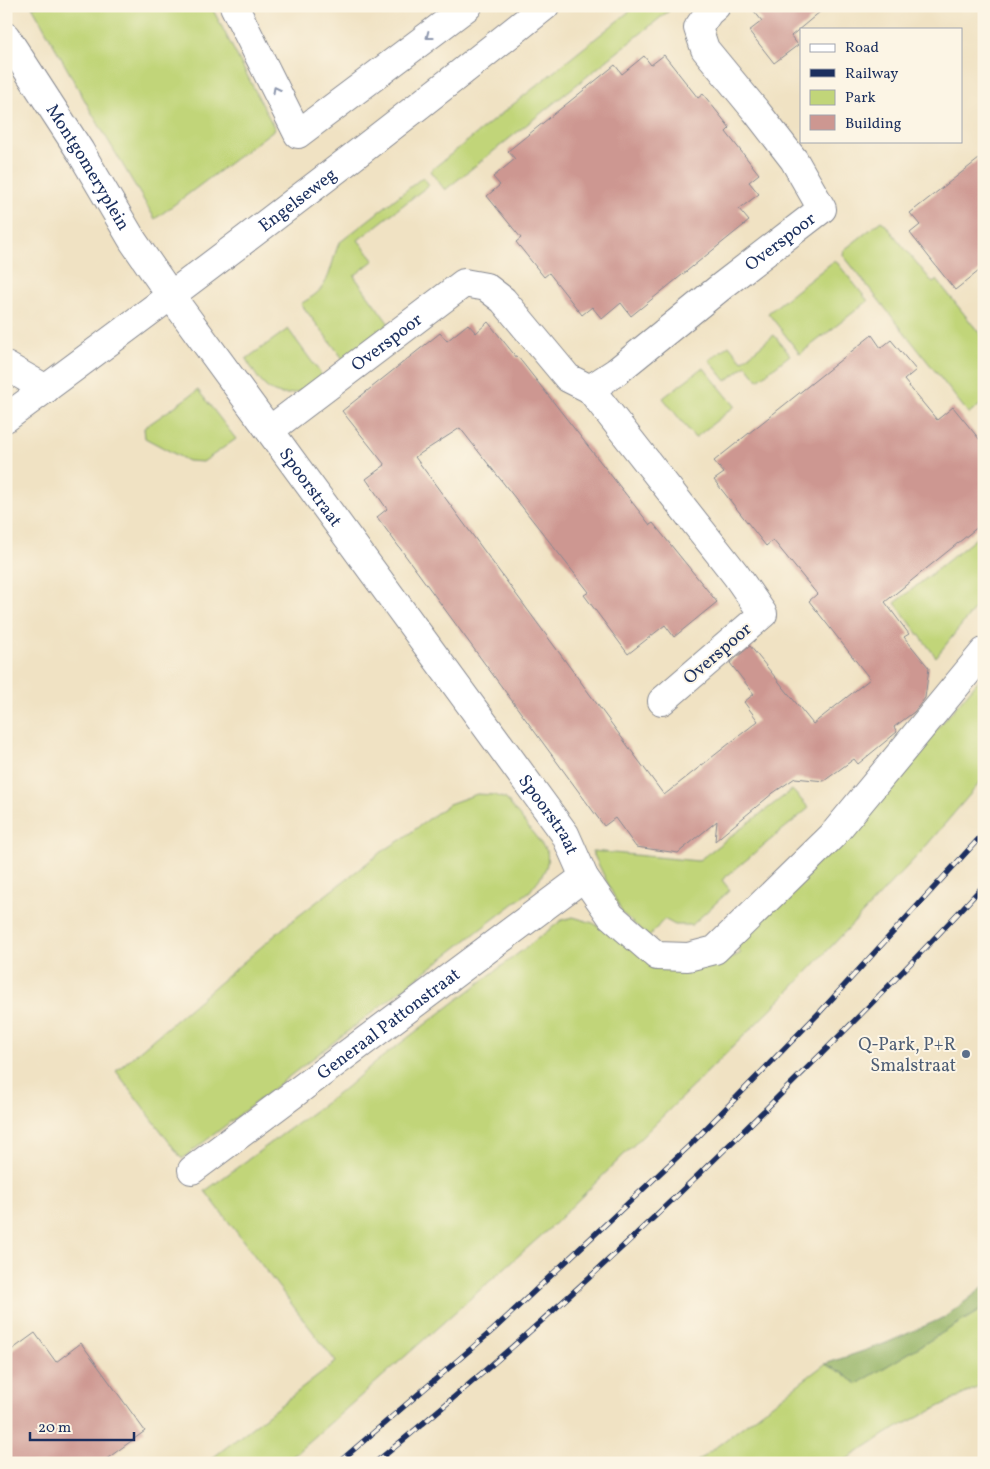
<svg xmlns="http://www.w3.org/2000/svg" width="990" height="1469" font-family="Vollkorn,serif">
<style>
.green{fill:#c1d579;stroke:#6e826c}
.forest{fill:#98b669;stroke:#5a7264}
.building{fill:#cd9791}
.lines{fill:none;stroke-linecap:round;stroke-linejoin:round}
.minor-casing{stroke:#868890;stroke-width:30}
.minor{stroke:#fff;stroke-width:28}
.rail-casing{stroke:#1b2f5e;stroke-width:5.5}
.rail{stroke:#fcf5e5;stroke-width:4;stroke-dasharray:11;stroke-linecap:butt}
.oneway{stroke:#8d97ae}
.service-dot{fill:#5c6f8a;stroke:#fcf5e5;stroke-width:2}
.labels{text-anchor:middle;stroke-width:4;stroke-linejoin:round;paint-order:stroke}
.street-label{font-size:18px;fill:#1b2f5e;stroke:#fcf5e5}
.service-label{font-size:18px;fill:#4e5e75;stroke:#fcf5e5;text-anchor:end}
</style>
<rect width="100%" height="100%" fill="#fcf5e5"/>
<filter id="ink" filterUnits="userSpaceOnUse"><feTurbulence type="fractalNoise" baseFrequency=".02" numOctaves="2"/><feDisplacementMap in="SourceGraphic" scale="10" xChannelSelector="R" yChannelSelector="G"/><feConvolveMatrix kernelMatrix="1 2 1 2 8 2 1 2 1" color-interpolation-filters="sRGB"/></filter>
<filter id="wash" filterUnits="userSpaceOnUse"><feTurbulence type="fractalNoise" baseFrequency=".0096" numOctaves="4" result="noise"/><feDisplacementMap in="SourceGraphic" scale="20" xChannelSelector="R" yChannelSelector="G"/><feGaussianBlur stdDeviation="1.12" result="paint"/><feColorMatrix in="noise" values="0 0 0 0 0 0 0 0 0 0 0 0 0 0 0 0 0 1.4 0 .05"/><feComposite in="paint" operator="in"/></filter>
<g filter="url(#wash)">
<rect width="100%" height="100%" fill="#f0e2c3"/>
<path class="green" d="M32,6h179l64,123 -120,90 -62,-104z
M636,6h39l-230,184 -15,-19z
M423,177l6,8 -71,55 16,20 -20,16 35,48 -45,36 -43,-56c5,-4 12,-7 17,-12 13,-12 14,-33 21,-49z
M881,221l3,2 49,60 4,-3 47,59v63l-15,12 -126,-159 1,-5z
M835,260l33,41 -68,53 -32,-41z
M288,329l33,45v5c-18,12 -38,24 -57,6 -7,-7 -13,-18 -18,-26z
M774,335l16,20 -32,25 -12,-15 -20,16 -17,-21 20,-15 13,16z
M703,367l32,39 -40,32 -32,-40z
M198,390l38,49 -33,23 -15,-1 -43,-23 -1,-10z
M979,536l5,1v60l-48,60 -41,-54z
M984,674v104l-64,75 -132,139 -236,234 -267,237h-79l130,-101 -131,-171 142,-104 25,-22 190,-145 11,-3 20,6 58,34 27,11 49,-8 14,-7 -4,-6 139,-147z
M792,790l17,18 -87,72 8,10 -38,35h-17l-11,-6 -15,18 -27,-24 -30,-62 106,10z
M477,794l17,1 12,4 41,52c3,19 -7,26 -17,40l-348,268 -66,-88 172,-147 92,-71 22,-14 47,-35z
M984,1308v76l-95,48 -48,31h-146l130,-99 18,9 14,11z"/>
<path class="forest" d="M984,1287v21l-127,76 -14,-11 -18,-9 59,-20 61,-27z"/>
<g id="blocks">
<path class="building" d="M750,6h77l-36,30 7,9 -24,18 -25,-32 13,-10z
M664,55l34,43 5,-4 27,34 -4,4 33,42 -10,8 10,12 -20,15 10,12 -118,95 -10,-13 -19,16 -10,-12 -10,8 -33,-42 -5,4 -28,-35 5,-4 -34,-42 13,-11 -7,-8 22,-18 -7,-8 107,-86 7,9 22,-18 7,9z
M984,155v112l-29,23 -45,-57 10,-8 -10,-12z
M488,322l29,36 1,-1 132,168 3,-2 64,79 -43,35 -9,-12 -37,29 -44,-59 5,-3 -129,-164 -45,29 249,338 94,-74 -14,-19 10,-8 -24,-31 20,-17 63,78 57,-45 -61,-78 8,-7 -44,-54 -7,6 -52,-66 10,-7 -10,-12 158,-126 9,13 10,-8 25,30 -12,10 33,40 16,-13 31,38v77l-99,80 24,32 -5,3 25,31 -4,30 -11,14 -20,15 3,5 -39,32 -4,-5 -30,22 -29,-3 -22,15 -58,48 2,-20 -39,32 -42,-6 -21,-29 -11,8 -227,-309 10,-8 -21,-30 19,-14 -43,-54 98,-78 7,8 21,-17 8,9z
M35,1333l21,29 25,-19 64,88 -44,32h-95v-109z"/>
</g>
</g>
<g filter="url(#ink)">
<use href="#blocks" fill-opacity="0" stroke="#868890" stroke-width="1"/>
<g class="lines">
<g class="minor-casing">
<g id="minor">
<path d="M234,6l64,128 170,-128"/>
<path id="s1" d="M6,37l74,114 53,90 38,55 394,538 19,43 27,39 46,40 31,1 27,-7 117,-114 152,-184"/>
<path d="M6,366l40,23"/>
<path d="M590,389l146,186 27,39 -101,87"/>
<path id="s2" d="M6,418c182,-134 362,-270 539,-412"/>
<path id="s3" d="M270,430l194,-147 22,4 17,13 65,78 22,11 26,-17 106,-86 100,-77 -28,-49 -38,-49 -51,-62 -7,-21 11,-16 7,-6"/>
<path id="s4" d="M192,1170l392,-293"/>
</g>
</g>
<use href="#minor" class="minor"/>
<g class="rail-casing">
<path id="rail" d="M338,1463l155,-133 196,-184 131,-134 164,-179
M375,1463c147,-119 285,-248 418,-381 65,-64 129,-129 191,-197"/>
</g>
<use href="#rail" class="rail"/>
</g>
<defs><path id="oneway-chevron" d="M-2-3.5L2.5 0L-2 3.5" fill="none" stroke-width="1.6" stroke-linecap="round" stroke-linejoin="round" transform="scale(1.25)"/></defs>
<g class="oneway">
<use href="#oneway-chevron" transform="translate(429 36) rotate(143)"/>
<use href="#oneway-chevron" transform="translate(276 90) rotate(-117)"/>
</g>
</g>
<circle class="service-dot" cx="966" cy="1054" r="5"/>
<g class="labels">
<g class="street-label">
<text dy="6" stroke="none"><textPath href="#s1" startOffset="154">Montgomeryplein</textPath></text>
<text dy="6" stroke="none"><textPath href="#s2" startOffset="364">Engelseweg</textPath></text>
<text dy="6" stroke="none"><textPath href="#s3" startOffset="654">Overspoor</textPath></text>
<text dy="6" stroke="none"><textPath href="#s3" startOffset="146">Overspoor</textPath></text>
<text dy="6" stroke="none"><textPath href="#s1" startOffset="544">Spoorstraat</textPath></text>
<text transform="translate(717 653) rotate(-41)" y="6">Overspoor</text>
<text dy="6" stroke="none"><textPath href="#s1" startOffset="949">Spoorstraat</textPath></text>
<text dy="6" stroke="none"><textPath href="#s4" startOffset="245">Generaal Pattonstraat</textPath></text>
</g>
<g class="service-label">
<text x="956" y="1050">Q-Park, P+R<tspan x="956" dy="21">Smalstraat</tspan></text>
</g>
</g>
<rect width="990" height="1469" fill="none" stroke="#fcf5e5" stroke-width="25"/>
<rect x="800" y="28" width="162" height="115" fill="#fcf5e5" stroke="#a2a6af"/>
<rect x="810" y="44" width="25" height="8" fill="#ffffff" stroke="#a2a6af"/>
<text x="845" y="52" font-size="15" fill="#1b2f5e">Road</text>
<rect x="810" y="69" width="25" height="8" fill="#1b2f5e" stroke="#a2a6af"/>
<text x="845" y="78" font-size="15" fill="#1b2f5e">Railway</text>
<rect x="810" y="90" width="25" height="15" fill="#c1d579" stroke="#a2a6af"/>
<text x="845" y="102" font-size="15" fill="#1b2f5e">Park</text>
<rect x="810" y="115" width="25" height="15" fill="#cd9791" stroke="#a2a6af"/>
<text x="845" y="128" font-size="15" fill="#1b2f5e">Building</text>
<path d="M30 1432v8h104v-8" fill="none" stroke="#1b2f5e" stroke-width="2.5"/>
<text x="38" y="1432" font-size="15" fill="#1b2f5e" stroke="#fcf5e5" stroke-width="4" paint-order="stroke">20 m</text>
</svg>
